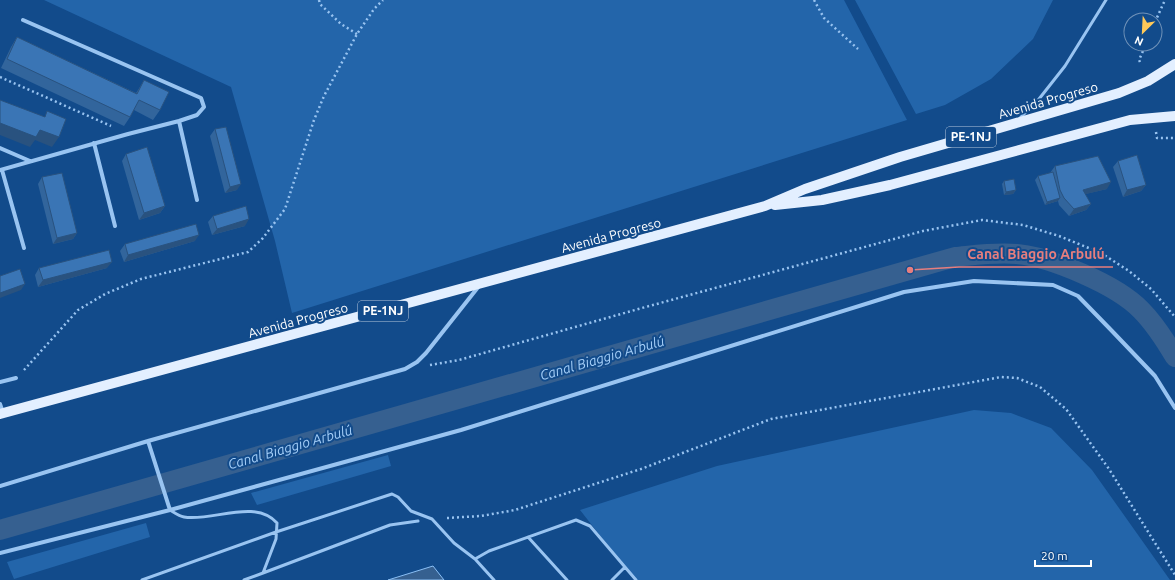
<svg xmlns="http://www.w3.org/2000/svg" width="1175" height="580" font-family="Ubuntu,sans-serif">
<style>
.green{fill:#2365aa}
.water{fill:#366090;stroke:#8abff5}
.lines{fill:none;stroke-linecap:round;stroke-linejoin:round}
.canal{stroke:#366090;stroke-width:20}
.path{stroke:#99c4f1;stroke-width:2.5;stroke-dasharray:2 3;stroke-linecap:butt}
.service{stroke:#99c4f1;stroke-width:3}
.minor{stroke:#99c4f1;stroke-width:4}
.primary{stroke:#e3efff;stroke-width:10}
.wall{fill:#32659c}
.shaded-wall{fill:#29527f}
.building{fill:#3a75b5;stroke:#29527f}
.labels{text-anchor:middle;stroke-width:4;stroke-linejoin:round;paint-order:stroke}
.shield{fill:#124b8b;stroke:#b8c9dc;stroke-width:1}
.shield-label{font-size:12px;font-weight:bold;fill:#fff}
.street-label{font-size:13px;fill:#fff;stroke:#124b8b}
.water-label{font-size:14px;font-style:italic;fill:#a4cef8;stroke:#124b8b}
.leader{fill:none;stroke:#e67e7e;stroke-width:1.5}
.callout-dot{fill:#e67e7e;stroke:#124b8b;stroke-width:1.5}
.callout-label{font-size:14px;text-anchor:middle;font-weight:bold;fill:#e67e7e;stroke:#124b8b;stroke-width:4;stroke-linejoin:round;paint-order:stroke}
</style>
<rect width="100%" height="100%" fill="#124b8b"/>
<path class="green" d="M44,0h800l63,120 -615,193 -17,-72 -44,-154z
M855,0h198l-20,39 -42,40 -46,26 -29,9z
M974,410l37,3 40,15 41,42 78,110h-535l-55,-70 137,-44z
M388,455l3,11 -134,39 -6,-12z
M146,523l4,14 -136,42 -7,-17z"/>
<path class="water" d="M433,566l11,14h-56z"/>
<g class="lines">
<path class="canal" d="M0,530l955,-273c21,-2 41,-5 62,-3 34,3 100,31 124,56 14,14 24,30 34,47"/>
<path class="path" d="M319,0l1,4 21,20 16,10
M814,0l10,18 34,31
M1155,22l10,-22
M1140,62l-1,-2 7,-16
M0,77l111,49
M1156,132l1,6h18
M430,365l29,-5 183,-52 281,-77 59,-11 41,5 36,11 42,17 28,18 22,18 24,28
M24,370l54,-60 27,-16 36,-15 107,-27 15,-14 22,-29 29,-89 10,-24 33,-62 17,-25 9,-9
M447,518l34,-2 34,-6 126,-41 130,-50 230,-42 16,1 23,9 26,22 43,60 66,106"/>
<path class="service" d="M1020,118l19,-19 26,-33 41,-66
M170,510c5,3 9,6 14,7 28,5 71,-19 93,6l-1,16 -13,34 -19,7
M528,537l39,43
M263,573l127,-48 28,-4
M142,580l134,-48 116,-38 6,3 13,14 21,8 22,24 21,16
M494,580l-19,-21 14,-8 87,-31 14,6 46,54
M612,580l13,-13"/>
<path class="minor" d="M179,121l18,79
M94,143l21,83
M0,148l30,13
M0,170l128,-36 51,-13 18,-6 7,-8 -3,-9 -178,-78
M2,170l22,78
M0,382l16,-4
M0,404l3,9
M148,441l22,69
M0,486l148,-45 257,-72 12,-7 9,-9 53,-67
M0,553l170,-43 291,-80 443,-138 70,-11 79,4 25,11 34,35 43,45 20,32"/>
<path class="primary" d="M775,205l47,-5 68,-15 240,-65 45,-4
M0,414l765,-208 40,-17 95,-32 219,-64 29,-12 27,-17"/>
</g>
<path class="wall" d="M17,37l119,56 2,-3 6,-10 16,30 -7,10 -19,-10 -4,7 -6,9 -123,-58 10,-21z
M215,129l22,61 -12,3 -15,-57z
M126,154l39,52 -5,7 -21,7 -17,-59z
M1118,161l28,24 -5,6 -18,6 -10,-30z
M1055,166l52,23 -22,5 6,10 -5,6 -17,6 -10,-11 -1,-4 -13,4 -10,-25 3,-4 12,-3z
M42,177l35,56 -4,6 -20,5 -15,-60z
M1004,181l12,9 -3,4 -9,1 -2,-11z
M213,216l32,10 -33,9 -4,-13z
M195,241l-71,21 -4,-11 5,-7z
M39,268h68l-69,19 -3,-12z"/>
<path class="shaded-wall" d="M0,123l40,7 19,7 -7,10 -17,-7 -5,7 -30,-12z
M1111,182l-4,7 -29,7 5,-6z
M241,184l-4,6 -12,3 5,-6z
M1146,185l-5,6 -18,6 4,-7z
M1016,190l-3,4 -9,1 2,-3z
M1060,198l-2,3 -13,4 2,-3z
M1091,204l-5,6 -17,6 5,-7z
M165,206l-5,7 -21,7 5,-7z
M249,219l-4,7 -33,9 5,-6z
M77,233l-4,6 -20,5 4,-6z
M199,235l-4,6 -71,21 4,-7z
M112,262l-5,6 -69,19 5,-7z
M25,284l-4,6 -21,8v-5z"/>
<path class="building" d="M17,37l120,57 7,-14 25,12 -9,18 -21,-10 -9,17 -123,-58z
M0,100l45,17 2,-6 19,8 -7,18 -19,-7 -4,7 -36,-14z
M226,127l15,57 -11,3 -15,-58z
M147,147l18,59 -21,7 -18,-59z
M1137,155l9,30 -19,5 -9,-29z
M1098,156l13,26 -28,8 8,14 -17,5 -10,-11 -4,-8 -5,-24z
M1053,172l7,26 -13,4 -9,-26z
M62,173l15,60 -20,5 -15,-61z
M1014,179l2,11 -10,2 -2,-11z
M246,206l3,13 -32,10 -4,-13z
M196,224l3,11 -71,20 -3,-11z
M109,250l3,12 -69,18 -4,-12z
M20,269l5,15 -25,9v-17z"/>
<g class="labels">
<g class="shield">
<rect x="946" y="127" width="50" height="20" rx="3"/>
<rect x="358" y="301" width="50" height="20" rx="3"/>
</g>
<g class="shield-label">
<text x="971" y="141">PE-1NJ</text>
<text x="383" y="315">PE-1NJ</text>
</g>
<g class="street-label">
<text transform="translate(1048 100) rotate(-16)" y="5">Avenida Progreso</text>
<text transform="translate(611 235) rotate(-15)" y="5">Avenida Progreso</text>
<text transform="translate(298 320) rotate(-15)" y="5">Avenida Progreso</text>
</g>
<g class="water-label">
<text transform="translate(602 358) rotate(-16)" y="5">Canal Biaggio Arbulú</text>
<text transform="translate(290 447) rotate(-16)" y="5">Canal Biaggio Arbulú</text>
</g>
</g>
<path class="leader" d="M910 270L959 267H1113"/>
<circle class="callout-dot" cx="910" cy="270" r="4"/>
<g class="callout-label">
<text x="1036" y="259">Canal Biaggio Arbulú</text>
</g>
<g transform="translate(1143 32) rotate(204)"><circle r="19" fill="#124b8b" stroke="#7193b9"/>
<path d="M0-3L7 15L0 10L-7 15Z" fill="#ffc959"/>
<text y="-6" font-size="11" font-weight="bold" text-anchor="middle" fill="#ffffff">N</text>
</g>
<path d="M1035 560v6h56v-6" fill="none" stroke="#ffffff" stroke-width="2"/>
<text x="1041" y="560" font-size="12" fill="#ffffff" stroke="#124b8b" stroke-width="3" paint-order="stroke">20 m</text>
</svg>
